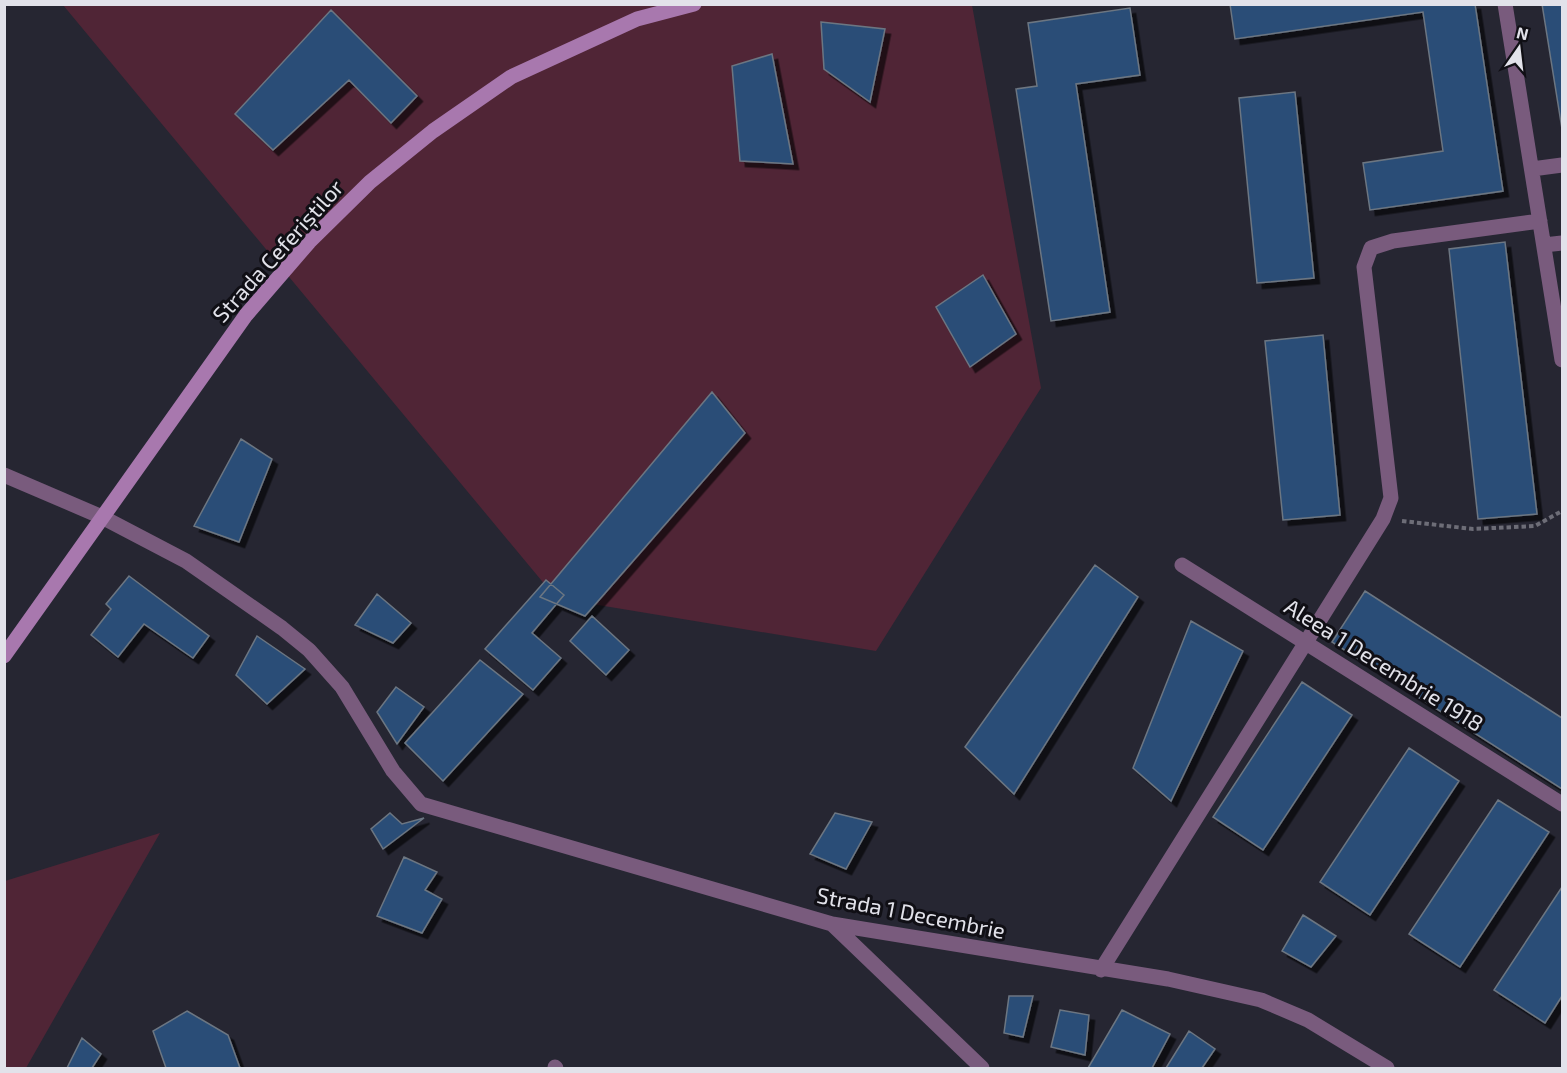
<svg xmlns="http://www.w3.org/2000/svg" width="1567" height="1073" font-family="'Exo 2',sans-serif">
<style>
.green{fill:#502536}
.building{fill:#2a4e77;stroke:#6c7682;stroke-width:1.5;filter:url(#shadow)}
.lines{fill:none;stroke-linecap:round;stroke-linejoin:round}
.path{stroke:#6d6d77;stroke-width:4;stroke-dasharray:4.5 3;stroke-linecap:butt}
.street{stroke:#795b7d;stroke-width:15}
.secondary{stroke:#a878ae;stroke-width:15}
.labels{text-anchor:middle;stroke-width:6;stroke-linejoin:round;paint-order:stroke}
.street-label{font-size:22px;fill:#e2e2ea;stroke:#100f15}
</style>
<defs>
<filter id="shadow"><feDropShadow dx="5.5" dy="5.5" stdDeviation="0" flood-color="#0009"/></filter>
</defs>
<rect width="100%" height="100%" fill="#262632"/>
<path class="green" d="M63,5h909l69,383 -165,263 -320,-53z
M160,833l-134,235h-21v-187z"/>
<path class="building" d="M1230,4h245l28,187 -133,19 -7,-47 80,-12 -20,-139 -188,27z
M1542,4h20v125z
M1130,8l10,67 -64,9 34,228 -59,9 -35,-232 21,-3 -9,-63z
M331,10l86,86 -26,27 -42,-43 -76,70 -38,-36z
M821,22l64,7 -15,73 -46,-33z
M772,54l21,110 -53,-3 -8,-95z
M1295,92l19,186 -57,5 -18,-185z
M1505,242l32,272 -59,5 -29,-270z
M983,275l33,59 -46,33 -34,-60z
M1323,335l17,180 -57,5 -18,-179z
M712,392l33,41 -160,183 -45,-19z
M241,439l31,20 -33,83 -45,-16z
M1095,565l43,32 -124,197 -49,-47z
M129,576l80,60 -16,22 -49,-34 -26,33 -27,-22 20,-26 -5,-5z
M546,580l18,15 -32,38 29,25 -28,32 -48,-41z
M1365,591l197,127v71l-230,-147z
M377,594l34,29 -18,20 -38,-18z
M592,616l37,34 -23,25 -36,-34z
M1191,621l52,30 -72,150 -38,-33z
M257,636l48,33 -38,35 -31,-29z
M480,660l43,34 -80,87 -38,-38z
M1302,682l50,33 -89,135 -50,-33z
M396,687l28,20 -27,37 -20,-32z
M1409,748l50,33 -89,134 -50,-33z
M1498,800l51,32 -89,135 -51,-33z
M390,813l12,11 22,-6 -41,31 -12,-20z
M835,813l37,9 -26,47 -36,-15z
M404,857l33,15 -12,18 17,9 -20,34 -45,-17z
M1562,887v109l-17,27 -51,-33z
M1303,915l33,21 -25,31 -29,-16z
M1009,996h24l-10,41 -19,-4z
M1060,1010l29,5 -4,40 -34,-8z
M1122,1010l48,24 -18,34h-64z
M187,1011l41,24 12,33h-74l-13,-37z
M1189,1031l26,18 -13,19h-36z
M82,1038l19,16 -9,14h-25z"/>
<g class="lines">
<path class="path" d="M1402,521l71,8 62,-3 27,-15"/>
<path class="street" d="M1505,4l57,356
M1532,169l30,-4
M1544,245l18,-2
M4,475l98,42 84,44 96,67 27,22 33,37 51,84 28,33 411,120 336,55 93,21 47,20 79,48
M1182,565l380,239
M832,924l150,144
M1101,970l282,-451 8,-21 -27,-231 7,-19 22,-7 147,-20
M555,1067l1,1"/>
<path class="secondary" d="M4,656l242,-341 63,-73 61,-60 63,-51 78,-54 126,-58 57,-15"/>
</g>
<g class="labels">
<g class="street-label">
<text transform="translate(278 251) rotate(-48)" y="8">Strada Ceferiștilor</text>
<text transform="translate(1384 665) rotate(32)" y="8">Aleea 1 Decembrie 1918</text>
<text transform="translate(911 913) rotate(11)" y="8">Strada 1 Decembrie</text>
</g>
</g>
<rect width="1567" height="1073" fill="none" stroke="#e2e2ea" stroke-width="12"/>
<g transform="translate(1519 48) rotate(14)" stroke="#100f15" stroke-width="4.5" paint-order="stroke">
<path d="M0-4.5L10 22L0 15L-10 22Z" fill="#e2e2ea"/>
<text y="-9" font-size="16" font-weight="bold" text-anchor="middle" fill="#e2e2ea">N</text>
</g>
</svg>
